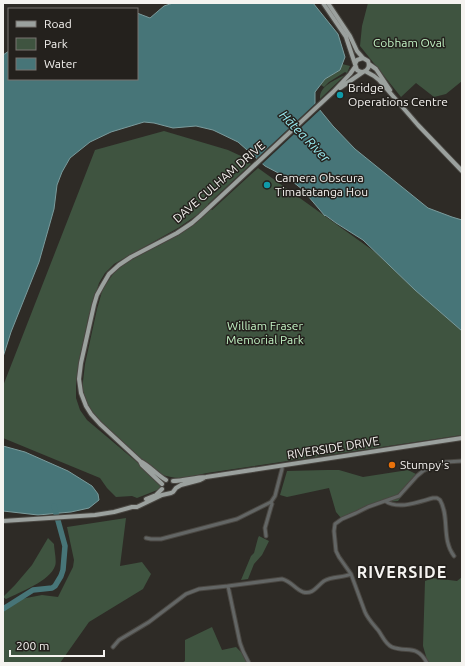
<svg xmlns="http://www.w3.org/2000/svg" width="465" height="666" font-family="Ubuntu,sans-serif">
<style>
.green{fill:#3f5440}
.water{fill:#477578;stroke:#7b9b9c}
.pier{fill:#2e2b26}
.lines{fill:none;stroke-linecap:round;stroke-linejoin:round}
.river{stroke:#477578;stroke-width:5.5}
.minor-casing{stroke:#4a4742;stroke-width:5}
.major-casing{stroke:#4a4742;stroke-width:6}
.minor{stroke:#636665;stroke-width:3}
.major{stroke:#9ba19e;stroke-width:4}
.culture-dot{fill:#0f9aa8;stroke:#24211d;stroke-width:1.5}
.food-dot{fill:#e8710a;stroke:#24211d;stroke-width:1.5}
.labels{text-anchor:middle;stroke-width:3;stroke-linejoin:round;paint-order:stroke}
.park-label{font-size:12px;fill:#c2f3c4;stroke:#24211d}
.poi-label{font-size:12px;fill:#f5f3f0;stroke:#24211d;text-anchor:start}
.street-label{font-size:12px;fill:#f5f3f0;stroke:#24211d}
.water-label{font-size:13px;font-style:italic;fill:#99ebf1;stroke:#24211d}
.district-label{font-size:16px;font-weight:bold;letter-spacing:1px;fill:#f5f3f0;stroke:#24211d}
</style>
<rect width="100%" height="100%" fill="#2e2b26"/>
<path class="green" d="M368,3h94v78l-16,13 -12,3 -18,-14 -15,14 -41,-51 2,-20z
M342,64l8,2 -3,7 -2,-1 -16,10 -5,5 -3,-2 4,-6 15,-9z
M345,75l-25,24c-1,-13 15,-19 25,-24z
M164,131l64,19 13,6 10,8 -43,40v2l-11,9 -19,13 -64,36 -9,9 -6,10 -11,36 -12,63v16l4,12 7,10 51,43 19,17 4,5 -1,4 -23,9 -5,-2 -16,1 -9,-9 -7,-10 -97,-40v-52l92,-236z
M258,168l117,84 40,38 47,41v104l-255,38c-12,2 -24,7 -36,4 -3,-1 -6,-1 -9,-2 -6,-3 -10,-9 -16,-12l-44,-37 -16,-17 -4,-19 3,-26 12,-55 6,-21 13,-18 11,-8 51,-27 18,-12 15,-14 1,1z
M327,470h12l24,7 45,-7 10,5 -20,26 -13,1 -44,16 -5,-6 -7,-24 -42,9 -7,-2 7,-24z
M126,518l-6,48 22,-4 9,12 -8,15 -54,33 -29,41h-57v-53l13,-10 26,-5 16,2 15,-30 1,-7 -7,-33z
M259,536l10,5 -7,14 -8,9 -6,15 -7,1 10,-24 3,-3 4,-15z
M48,538l6,6c0,5 3,17 1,22 -5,15 -35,26 -49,33l-3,-2 12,-12 17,-20z
M462,577v86h-34l-5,-17 2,-65 8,-3 24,3z
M212,627l10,23 14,-3 6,6 5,10h-65l3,-2v-21z"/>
<path class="water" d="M173,3h140l25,31 7,23 -5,13 -15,9 -10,13v12l18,22 22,23 73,59 24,9 10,3v111l-47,-41 -52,-50 -27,-17 -11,-8v1l-23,-27 -14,-11 -23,-12 -27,-24 -25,-12 -17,-4 -23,2 -19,-5 -10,-1 -33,10 -21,10 -20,16 -8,14 -5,13 -3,24 -15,53 -28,70 -8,25v-302l6,-4v28h128v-66l13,5 14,-12z
M3,446l22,6 43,19 24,15 6,8 1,6 -10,8 -18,4 -33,3 -35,-4z"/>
<path class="pier" d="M317,102l5,6 -61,57 -6,-5z"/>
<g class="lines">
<path class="river" d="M3,609l30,-19 19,-2 3,-2 6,-10 2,-6 2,-24 -11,-40"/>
<g class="minor-casing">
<path id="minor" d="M385,501c14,9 33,1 48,-3h4l3,2c10,17 1,39 14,56
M266,536l-1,-8 6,-21 1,-3 -1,-2
M146,538l5,1h10l76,-20 34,-17 4,-6 7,-27v-3
M113,647l6,-7 30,-18 37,-28 13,-5 29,-3
M249,663l-6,-12 -3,-8 -12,-57 54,-7c9,2 13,10 21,13 10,3 14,-6 21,-11 8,-5 19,-3 27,-7
M427,663c-10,-19 -20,-10 -35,-16 -7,-3 -10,-12 -14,-17 -5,-6 -10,-11 -13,-18l-14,-38 -12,-17 -3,-6 -2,-20 1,-7 7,-5 14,-6 12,-6 31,-11 18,-20 6,-5 12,-6 11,-3 16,-1"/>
</g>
<g class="major-casing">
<path id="major" d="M323,3l23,34 11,33c7,5 14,-1 11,-9l-5,-3 -6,2 -2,4
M328,3l22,33 7,15 6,7
M369,64l7,5 14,21
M365,71l9,5 5,4 39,45 44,46
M340,88l23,-16
M140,461l2,4 20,19
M166,480c-9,-5 -17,-15 -26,-19l-40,-37 -9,-10 -5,-8 -5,-13 -2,-14 2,-16 13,-58 3,-10 5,-9 7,-12 10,-9 12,-8 46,-24 15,-10 8,-7 133,-124 17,-18 5,-7
M173,481c11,0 22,-4 33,-4l256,-39
M146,499l10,-4 6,-6
M3,521l92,-6 19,-3 18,-5h5l25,-12 9,-2 2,-1 3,-4 5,-3 19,-5 4,-2"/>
</g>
<use href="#minor" class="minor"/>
<use href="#major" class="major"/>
</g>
<g class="culture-dot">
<circle cx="340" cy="95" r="4"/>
<circle cx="267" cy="185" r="4"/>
</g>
<circle class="food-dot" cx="392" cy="465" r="4"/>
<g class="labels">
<g class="park-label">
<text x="409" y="47">Cobham Oval</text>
<text x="265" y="330">William Fraser<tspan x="265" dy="14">Memorial Park</tspan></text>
</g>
<g class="poi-label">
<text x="348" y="92">Bridge<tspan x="348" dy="14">Operations Centre</tspan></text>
<text x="275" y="182">Camera Obscura<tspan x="275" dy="14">Timatatanga Hou</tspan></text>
<text x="400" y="469">Stumpy's</text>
</g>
<g class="street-label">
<text transform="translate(219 182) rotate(-41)" y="4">DAVE CULHAM DRIVE</text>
<text transform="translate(333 448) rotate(-9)" y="4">RIVERSIDE DRIVE</text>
</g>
<g class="water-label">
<text transform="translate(305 136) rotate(46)" y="5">Hātea River</text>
</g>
<g class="district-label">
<text x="402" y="578">RIVERSIDE</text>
</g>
</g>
<rect width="465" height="666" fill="none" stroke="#f5f3f0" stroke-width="8"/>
<rect x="8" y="8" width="130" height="72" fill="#24211d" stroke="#787571"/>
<rect x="16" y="21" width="20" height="6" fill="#9ba19e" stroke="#787571"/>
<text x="44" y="28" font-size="12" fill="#f5f3f0">Road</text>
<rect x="16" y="38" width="20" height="12" fill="#3f5440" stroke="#787571"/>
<text x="44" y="48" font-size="12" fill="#f5f3f0">Park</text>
<rect x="16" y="58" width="20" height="12" fill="#477578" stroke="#787571"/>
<text x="44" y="68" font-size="12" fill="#f5f3f0">Water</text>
<path d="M10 650v6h94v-6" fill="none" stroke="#f5f3f0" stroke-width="2"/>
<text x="16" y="650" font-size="12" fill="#f5f3f0" stroke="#24211d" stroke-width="3" paint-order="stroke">200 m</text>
</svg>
